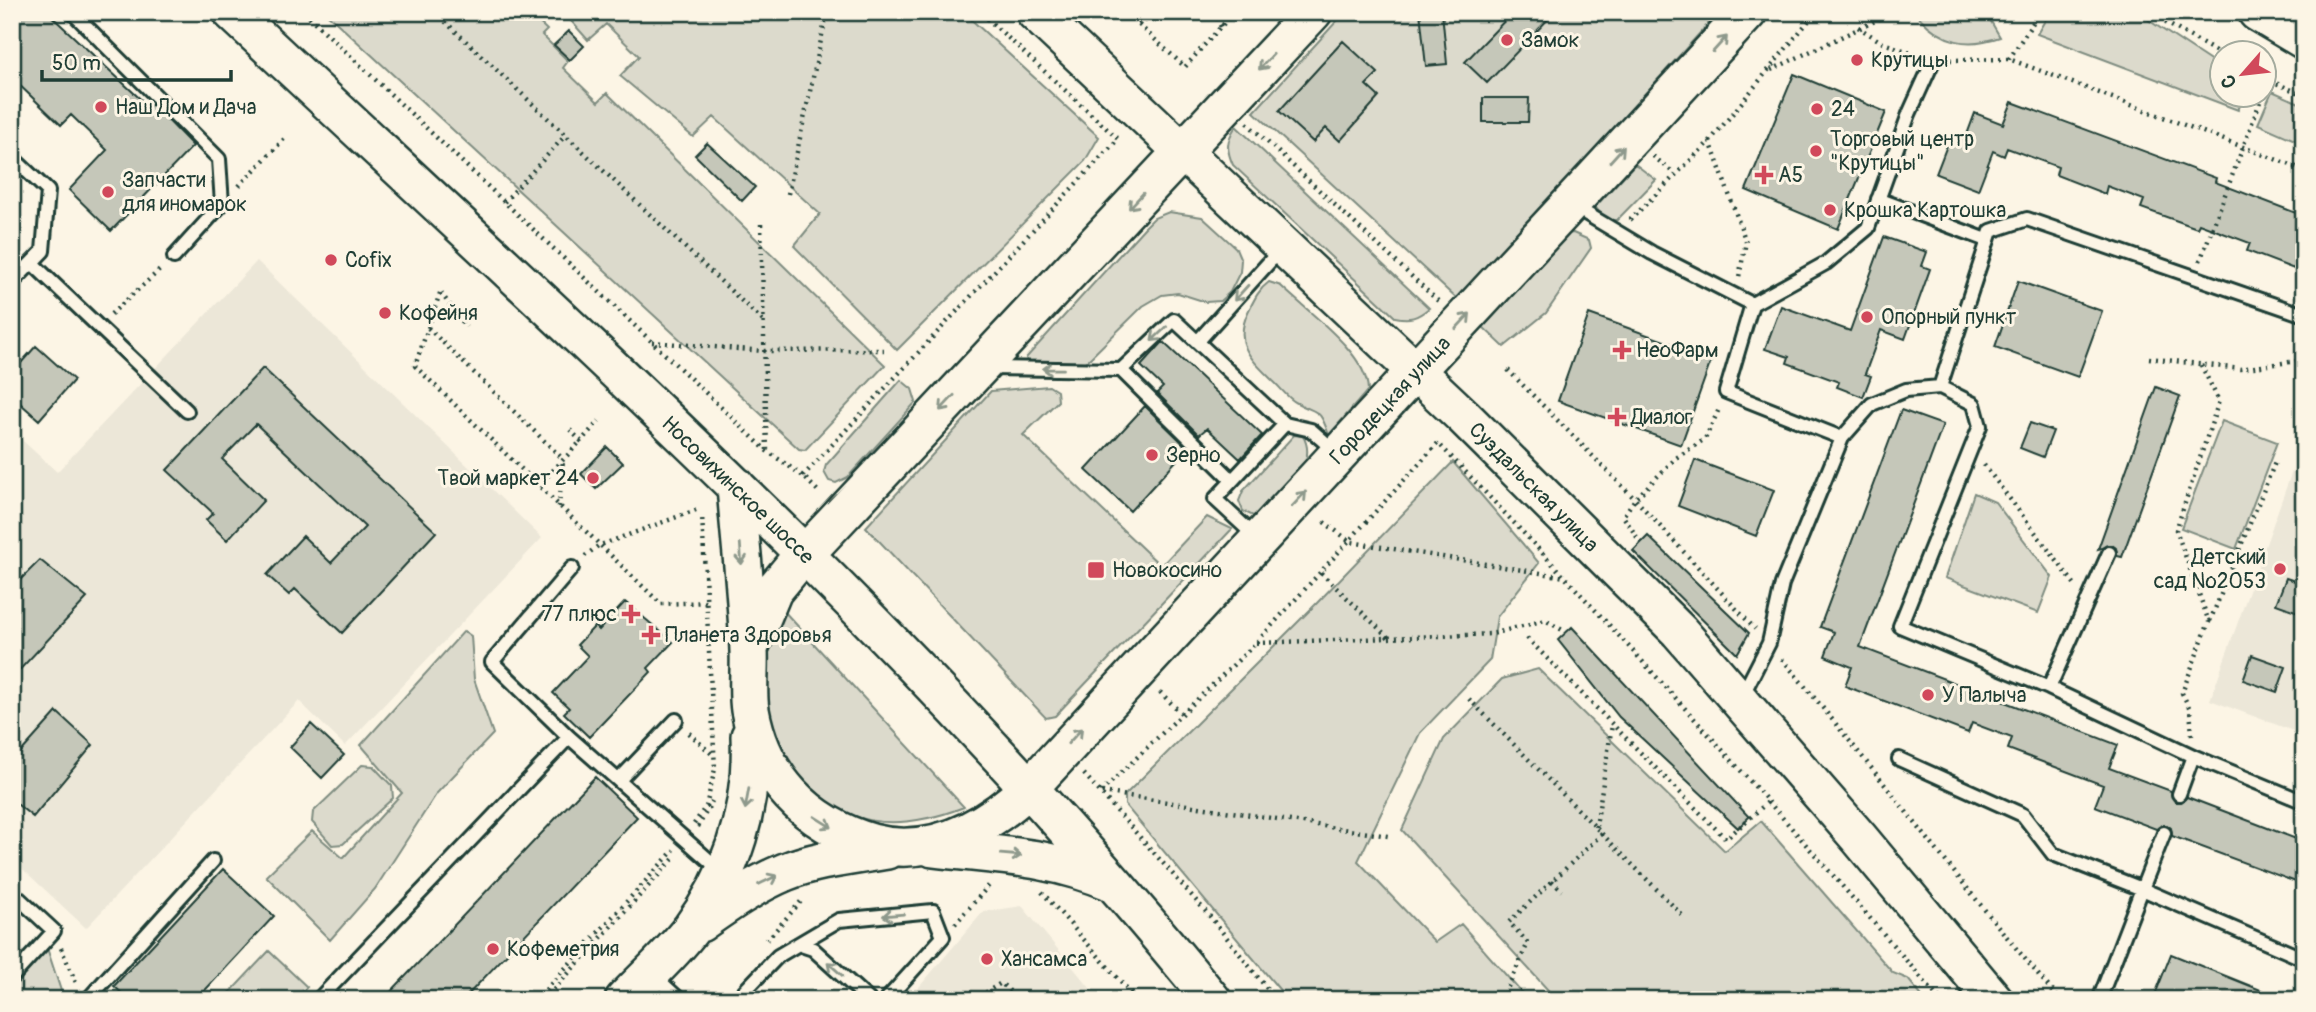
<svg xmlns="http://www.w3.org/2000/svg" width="2316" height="1012" font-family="Pangolin,sans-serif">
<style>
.built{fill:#ece7d8}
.green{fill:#dcdacc;stroke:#7e8c80;stroke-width:2}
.building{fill:#c5c7b9;stroke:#1f3d34;stroke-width:2}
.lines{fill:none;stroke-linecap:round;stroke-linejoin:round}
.lane-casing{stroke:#1f3d34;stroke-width:18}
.secondary-casing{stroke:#1f3d34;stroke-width:42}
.path{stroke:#1f3d34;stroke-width:4.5;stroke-dasharray:2 5;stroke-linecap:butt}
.lane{stroke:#fcf5e5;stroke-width:12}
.secondary{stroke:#fcf5e5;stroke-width:37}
.oneway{stroke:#8e998c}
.poi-dot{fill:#d1495b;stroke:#fcf5e5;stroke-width:2.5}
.labels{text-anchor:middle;stroke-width:6;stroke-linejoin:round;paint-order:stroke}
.poi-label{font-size:21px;fill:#1f3d34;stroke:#fcf5e5;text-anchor:start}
.street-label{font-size:21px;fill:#1f3d34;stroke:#fcf5e5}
</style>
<rect width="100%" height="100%" fill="#fcf5e5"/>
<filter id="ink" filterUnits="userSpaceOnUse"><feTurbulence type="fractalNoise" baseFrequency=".0143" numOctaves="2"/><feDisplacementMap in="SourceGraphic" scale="14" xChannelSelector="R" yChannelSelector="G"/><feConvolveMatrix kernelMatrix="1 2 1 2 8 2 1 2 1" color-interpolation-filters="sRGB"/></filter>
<g filter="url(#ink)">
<path class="built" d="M257,261l285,277 -197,208 -46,-45 -213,227 -74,-69v-428l45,41z
M2304,438v297l-94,-35z
M1022,906l78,94h-192l75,-88z"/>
<path class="green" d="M325,12h203l19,18 -5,5 26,26 -5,7 35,34 9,-9 278,272 -80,85 -6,-1z
M963,12l136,125 -14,24 -188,189 -103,-104 26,-32 -106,-97 -21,20 -73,-61 19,-20 -33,-32 -18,16 -24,-27z
M1345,12h374l-261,288 -204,-188z
M1927,12c24,0 36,11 62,6l11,19c-33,11 -57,6 -81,-20z
M2050,12h86l85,56 1,26 23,1 -7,15 -201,-76z
M2272,91l32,14v39l-46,-20z
M1236,126l193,182c-12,10 -19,12 -34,9l-162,-152c-7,-16 -7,-24 3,-39z
M1635,164l21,16 -39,40h-11l-11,-13z
M1169,212l33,5 34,31 5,12 -1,12 -10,20 -10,9 -14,1 -28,-9 -16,2 -19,11 -60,59 -55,-2 -2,-5 118,-130 10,-10z
M1573,233l16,7 2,8 -45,65 -42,34 -21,-20 84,-93z
M1269,282l12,4c27,26 86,67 87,104l-39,45c-10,-28 -10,-20 -32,-32 -9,-4 -17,-16 -24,-22 -22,-22 -40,-37 -25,-69 6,-12 10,-22 21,-30z
M901,380l11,9 4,13 -68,75 -12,6 -7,-2 -5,-9 2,-7z
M1049,386l8,5 1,10 -35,34 138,131 46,-49 25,12 -177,187 -9,2 -180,-191 125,-136z
M2222,421l55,21 -41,107 -55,-21z
M1294,435l9,1c17,30 -21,56 -40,77l-10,3 -10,-5 -4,-10 4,-10z
M1453,462l86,101 -42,54 -7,43 -70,73 -62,128 77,81 26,-18 67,76h-240l-163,-195v-10l192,-192z
M1974,493l21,9 57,75 -14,36 -93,-35z
M782,609l182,198c-65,25 -123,23 -168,-35 -25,-32 -35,-72 -31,-112 2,-16 12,-35 17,-51z
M464,631l7,5 3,43 19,55 -56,59 -62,96 -45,51 -64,-64 46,-45 31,27 59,-65 -41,-48z
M1538,669l187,182 36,-30 132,152 15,6 17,21h-368l-155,-170 42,-91 58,-60z
M362,765l11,1 19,20 1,12 -50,46 -11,1 -20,-23 1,-10z
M47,948l17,52h-52v-13z
M269,951l38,36 -13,13h-71z"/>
<path class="building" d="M12,12h35l102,95 3,-3 41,42 -82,85 -42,-41 38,-40 -36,-35 -10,10 -49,-47z
M1420,12h22l5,52 -21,2z
M1513,12h42l-68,71 -22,-21z
M569,31l15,15 -14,14 -16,-15z
M1343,41l35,32 -12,12 13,12 -39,44 -14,-13 -13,14 -34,-31z
M1794,74l92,38 -48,117 -92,-39z
M1483,98h46l-1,24h-45z
M2012,102l204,76 -1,4 89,34v48l-7,-3 -3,8 -47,-18 3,-8 -51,-19 -2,4 -56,-20 3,-8 -37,-14 -2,8 -49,-19 2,-8 -51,-19 -3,8 -11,-5 -15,39 -42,-16 15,-39 14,5 10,-27 28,11z
M707,143l48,44 -13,14 -47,-46z
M1884,237l43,15 -5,14 8,3 -25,70 -24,-9 -16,44 6,2 -8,21 -26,-10 2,-5 -52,-19 2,-6 -24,-8 16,-43 69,25z
M2018,281l84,30 -24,66 -83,-30z
M1589,314l123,44 -31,87 -123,-44z
M1163,342l99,93 -22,24 -33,-31 -8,7 -42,-42 6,-6 -22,-21z
M36,346l38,34 -35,40 -27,-24v-23z
M263,368l173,164 -94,101 -47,-44 -6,6 -22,-20 36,-39 28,27 34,-36 -109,-103 -34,35 42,41 -37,40 -21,-20 7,-7 -46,-43z
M2156,387l24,9 -58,161 -5,-1 -1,-8 -4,-3 -14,4z
M1145,406l43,42 -58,63 -44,-41z
M1901,410l42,15 -83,222 258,98 -9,23 62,23 4,11h6l6,-5 117,45v43l-132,-49 -1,-8 -4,-3 -11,4 -61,-23 8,-21 -95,-36 4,-11 -40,-15 -4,10 -123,-47 7,-19 -27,-11 9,-24 -14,-5z
M2030,423l23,8 -10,26 -23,-9z
M607,447l16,16 -27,26 -15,-15z
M1695,460l79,30 -18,46 -78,-30z
M1648,536l101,97 -12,21 -104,-103z
M40,560l47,38 -75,80v-90z
M2286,578l18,6v30l-28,-10z
M625,602l48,40 -25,26 3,4 -62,65 -25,-24 5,-5 -16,-15 35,-37 -11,-11 18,-19 4,4z
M1572,627l177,190 -11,11 -119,-111 -61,-77z
M2252,655l34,12 -9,25 -34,-12z
M57,712l36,33 -60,72 -21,-17v-38z
M311,724l33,31 -22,23 -32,-31z
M595,777l42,40 -174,183h-80z
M223,869l51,47 -78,84h-67l-15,-14z
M2171,954l112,45v1h-130z"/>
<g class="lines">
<g class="lane-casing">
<path id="lane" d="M72,12l147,147 3,45 -48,53
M12,157l36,34 -5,60 -31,32
M1878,199l109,41
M1572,205l80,48 100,51 74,-41 42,-35 41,-114 24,-53
M32,263l155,148
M1752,304l-26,88 116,46 30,-34 34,-14 34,-3 34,17 6,22 -80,200 149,62 144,68 -14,38
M1199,340l82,-91
M987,368l134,2 111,110
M1121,370l53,-50 111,104 26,6 25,22
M1940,387l51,-156 36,-12 277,96
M1257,538l-42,-39 70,-75
M572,568l-80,94 77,75 151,133
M2049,688l60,-135
M1741,698l28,-55 13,-59 60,-146
M2193,756l111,46
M1899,759l124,56 30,39 89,35 22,-56
M619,780l57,-60
M12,892l42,39 -42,46
M798,944l15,5 56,51
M653,975l27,25
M643,986l15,14
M93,1000l-3,-3 123,-136
M318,1000l251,-263
M736,1000l42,-44 61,-36 94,-9 10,26 -57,63
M2099,1000l43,-111 162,70"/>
</g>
<g class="secondary-casing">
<path id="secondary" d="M232,12c338,317 687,627 980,988
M1035,12l428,404 216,215 180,207 135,162
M2257,12l47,28
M736,486c4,55 11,110 13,165 1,19 -2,40 1,59 12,67 56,114 122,133 60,16 116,-17 158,-56l718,-775
M751,644l22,-53 19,-23 521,-556
M933,848c68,8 114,7 179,34
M700,923c27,-19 54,-38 85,-51 32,-13 68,-16 102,-22
M624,1000c22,-23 48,-46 67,-71 42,-57 62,-123 59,-193"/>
</g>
<path class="path" d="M304,12l463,439 36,25 15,15
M435,12l329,310
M1134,12l4,12 47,43 49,-55
M1214,12l7,15
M2147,12l75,43
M1138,24l24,-12
M1858,27l25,16 35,12
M2009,59l31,-47
M1950,60l59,-1 295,111
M1771,70l123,-58
M2264,78l40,17
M2264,93l4,-13
M1247,123l191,178
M1710,141l36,101 -7,35
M1653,156l21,17
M239,186l48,-50
M788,194l39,-182
M504,202l61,-66
M1630,220l80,-79 106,-129
M761,224l6,227
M2200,261l63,-167
M440,293l-25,73 246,238 47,-2
M441,293l25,34
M111,314l51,-46
M428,328l135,131
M652,342l112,9 120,-1
M2149,358l91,11 57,-8
M1508,370l127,129 120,130
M570,430l11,11 18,-20
M1984,465l92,121
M803,476l315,-337 -138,-127
M538,486l43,-45
M559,507l4,-47
M1324,522l27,20 214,35
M1641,543l-18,-27 12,-17 41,-41 29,-19 15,-32
M585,556l13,-10 98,-36
M1321,573l68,65
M2210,621l66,-161
M1527,638l199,201 43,-38
M1256,643l236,-9 53,-14 21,12
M1782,659c95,112 182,230 278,341
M1160,692l22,22
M1469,699l215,218
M689,733l25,23
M2192,735l-2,-26 -8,-16 27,-71 -33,-92 43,-129 -18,-36
M1084,774l124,140 68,86
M1101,792l154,-148 183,-201c173,180 340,366 502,557
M1102,792l286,44
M694,824l12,-18 9,-37 -13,-254
M698,827l14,-26
M1596,827l16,-102
M1552,881l10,10
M1042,892l95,108
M955,924l36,-41
M767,940l36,-41
M61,948l16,37
M536,1000l138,-150
M544,1000l132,-144
M974,1000l27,-17 18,17
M1502,1000l26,-57 -19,-21 93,-88"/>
<use href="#lane" class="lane"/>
<use href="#secondary" class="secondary"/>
</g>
<defs><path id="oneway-shaft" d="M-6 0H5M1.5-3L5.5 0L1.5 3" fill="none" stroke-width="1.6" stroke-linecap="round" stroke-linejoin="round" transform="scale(1.75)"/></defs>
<g class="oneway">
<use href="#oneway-shaft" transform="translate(1720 44) rotate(-48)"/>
<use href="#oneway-shaft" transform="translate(1266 62) rotate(133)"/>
<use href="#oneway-shaft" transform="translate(1617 154) rotate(-48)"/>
<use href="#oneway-shaft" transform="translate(1136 201) rotate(133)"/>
<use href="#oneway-shaft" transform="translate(1241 293) rotate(132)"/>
<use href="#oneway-shaft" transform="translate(1463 321) rotate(-47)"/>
<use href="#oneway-shaft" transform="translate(1159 334) rotate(137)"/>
<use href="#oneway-shaft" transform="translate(1053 369) rotate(-179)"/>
<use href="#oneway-shaft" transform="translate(947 403) rotate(133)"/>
<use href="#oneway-shaft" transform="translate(1299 499) rotate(-47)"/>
<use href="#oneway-shaft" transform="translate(741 554) rotate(86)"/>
<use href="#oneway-shaft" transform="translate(1075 736) rotate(-47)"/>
<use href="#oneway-shaft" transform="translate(747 799) rotate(100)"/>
<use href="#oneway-shaft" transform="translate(823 822) rotate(32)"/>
<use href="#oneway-shaft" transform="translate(1011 855) rotate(5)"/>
<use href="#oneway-shaft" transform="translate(768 880) rotate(-26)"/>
<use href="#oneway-shaft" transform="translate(893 915) rotate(175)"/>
<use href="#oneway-shaft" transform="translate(835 969) rotate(-138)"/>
</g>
</g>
<g class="poi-dot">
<circle cx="1507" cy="40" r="7"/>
<circle cx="1857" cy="60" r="7"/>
<circle cx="101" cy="107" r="7"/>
<circle cx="1817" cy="109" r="7"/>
<circle cx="1816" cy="151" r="7"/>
<path d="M1760.5 164.5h7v7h7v7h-7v7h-7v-7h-7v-7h7z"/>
<circle cx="108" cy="192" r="7"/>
<circle cx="1830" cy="210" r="7"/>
<circle cx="331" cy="260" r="7"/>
<circle cx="385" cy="313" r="7"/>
<circle cx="1867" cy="317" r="7"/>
<path d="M1618.5 339.5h7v7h7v7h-7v7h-7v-7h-7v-7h7z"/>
<path d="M1613.5 406.5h7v7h7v7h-7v7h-7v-7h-7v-7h7z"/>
<circle cx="1152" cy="455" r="7"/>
<circle cx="593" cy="478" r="7"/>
<circle cx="2280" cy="569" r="7"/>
<rect x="1087" y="561" width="18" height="18" rx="3.5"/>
<path d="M627.5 603.5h7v7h7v7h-7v7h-7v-7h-7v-7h7z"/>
<path d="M647.5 624.5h7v7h7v7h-7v7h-7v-7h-7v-7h7z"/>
<circle cx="1928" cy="695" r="7"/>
<circle cx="493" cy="949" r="7"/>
<circle cx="987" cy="959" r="7"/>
</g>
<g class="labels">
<g class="poi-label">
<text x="1521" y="47">Замок</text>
<text x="1871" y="67">Крутицы</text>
<text x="115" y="114">Наш Дом и Дача</text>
<text x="1831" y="116">24</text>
<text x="1830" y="146">Торговый центр<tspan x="1830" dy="24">"Крутицы"</tspan></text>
<text x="1778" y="182">А5</text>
<text x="122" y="187">Запчасти<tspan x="122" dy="24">для иномарок</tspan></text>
<text x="1844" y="217">Крошка Картошка</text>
<text x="345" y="267">Cofix</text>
<text x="399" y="320">Кофейня</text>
<text x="1881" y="324">Опорный пункт</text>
<text x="1636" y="357">НеоФарм</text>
<text x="1631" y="424">Диалог</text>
<text x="1166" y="462">Зерно</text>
<text x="579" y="485" text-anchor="end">Твой маркет 24</text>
<text x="2266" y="564" text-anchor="end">Детский<tspan x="2266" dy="24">сад №2053</tspan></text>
<text x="1112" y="577">Новокосино</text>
<text x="617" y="621" text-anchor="end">77 плюс</text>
<text x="665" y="642">Планета Здоровья</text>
<text x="1942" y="702">У Палыча</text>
<text x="507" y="956">Кофеметрия</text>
<text x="1001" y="966">Хансамса</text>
</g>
<g class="street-label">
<text transform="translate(1390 400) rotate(-47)" y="7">Городецкая улица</text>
<text transform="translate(1534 487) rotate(45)" y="7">Суздальская улица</text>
<text transform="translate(738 490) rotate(44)" y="7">Носовихинское шоссе</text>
</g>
</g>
<rect width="2316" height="1012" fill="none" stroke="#fcf5e5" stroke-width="42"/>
<rect x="21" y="21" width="2274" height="970" fill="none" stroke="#1f3d34" stroke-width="2.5" filter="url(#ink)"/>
<g transform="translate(2243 74) rotate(242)"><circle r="33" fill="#fcf5e5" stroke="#a4ab9e" stroke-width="2"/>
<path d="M0-5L12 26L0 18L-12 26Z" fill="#d1495b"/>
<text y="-10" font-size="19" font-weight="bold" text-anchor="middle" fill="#1f3d34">С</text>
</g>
<path d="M42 70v10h189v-10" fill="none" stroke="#1f3d34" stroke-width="3.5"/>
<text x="52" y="70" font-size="21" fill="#1f3d34" stroke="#fcf5e5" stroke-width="5" paint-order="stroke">50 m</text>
</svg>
